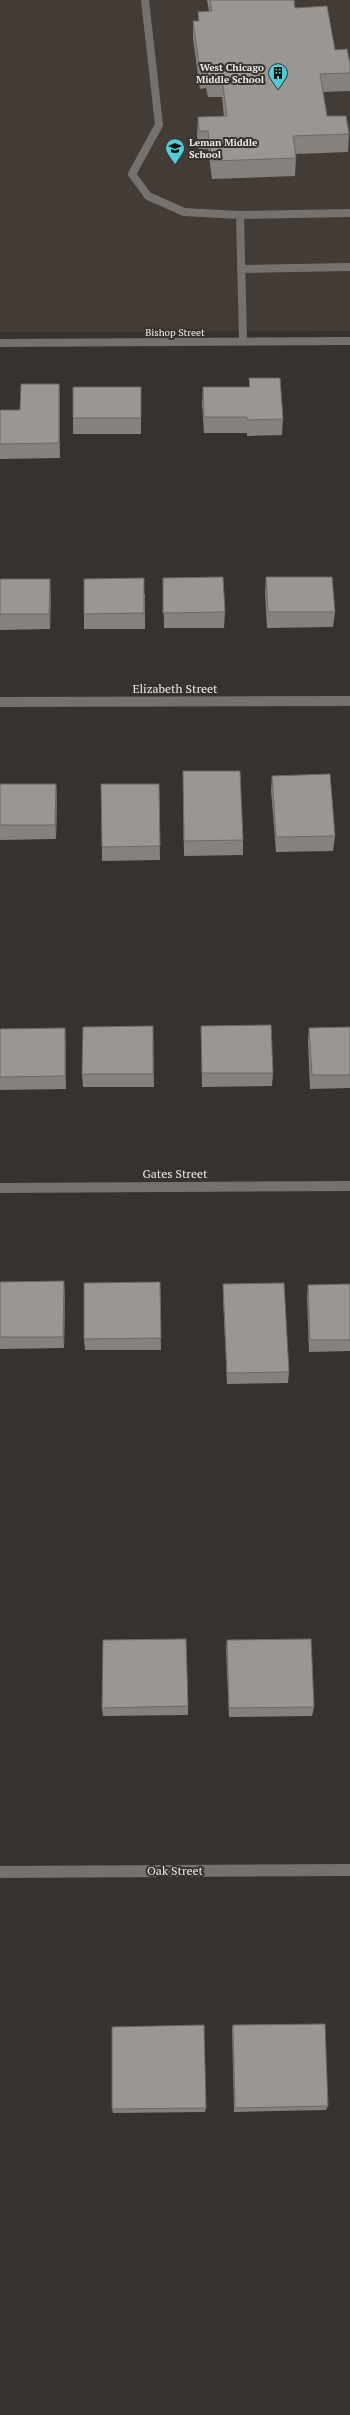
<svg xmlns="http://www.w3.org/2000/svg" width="350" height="2415" font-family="'PT Serif',serif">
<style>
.built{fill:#433b35}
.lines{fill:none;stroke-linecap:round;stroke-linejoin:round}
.lane{stroke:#75716f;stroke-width:8}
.street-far2{stroke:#75716f;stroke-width:8}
.street-far1{stroke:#75716f;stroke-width:10}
.street{stroke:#75716f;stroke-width:12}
.wall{fill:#84817e}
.shaded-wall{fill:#6c6967}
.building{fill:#9a9693;stroke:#6c6967}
.labels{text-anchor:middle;stroke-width:4;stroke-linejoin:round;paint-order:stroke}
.far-poi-label{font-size:10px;font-weight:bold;fill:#edeae9;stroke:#353230;text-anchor:end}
.far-street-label{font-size:10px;fill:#edeae9;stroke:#353230}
.street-label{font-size:12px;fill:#edeae9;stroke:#353230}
</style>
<rect width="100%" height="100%" fill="#353230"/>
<path class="built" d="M0,0h350v331l-350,1z"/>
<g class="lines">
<path class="lane" d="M145,0l14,125 -27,49 16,22 36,16 56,3 110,-2
M240,215l3,126
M241,269l109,-2"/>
<path class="street-far2" d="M0,343l350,-2"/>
<path class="street-far1" d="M0,702l350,-1
M0,1188l350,-2"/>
<path class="street" d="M0,1872l350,-2"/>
</g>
<path class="wall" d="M207,0h87l1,8 40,42 15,14v27l-27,1 4,24 22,18 -1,18 -52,2v4l-1,18 -83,3 -4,-30 -9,1 -2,-14 1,-19h26l-2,-20h-14l-2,-9 -6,1 -7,-50v-18h5v-9l11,-1z
M249,378l34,41 -1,16 -35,1v-3h-43l-2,-30 1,-16h46z
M59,384l1,15v59l-60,1v-49h20z
M141,403v31h-68v-16z
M266,577l69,35 -2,15 -66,1 -2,-35z
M163,578l62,34 -1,16h-60z
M0,579l51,15 -1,35 -50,1z
M145,594v35h-61v-15z
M183,771l60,69v15l-59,1z
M272,776l63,60 -2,15 -57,1 -5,-62z
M0,784h56l1,15 -1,40 -56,1z
M159,784l1,76 -58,1v-14z
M153,1026l1,61h-71l-1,-13z
M201,1026l72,47 -1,13 -70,1z
M350,1027v61l-40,1 -2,-48 1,-13z
M0,1029l66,13v47l-66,1z
M0,1282l65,11 -1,55 -64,1z
M160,1282l1,68h-76l-1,-11z
M223,1284l66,88 -1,11 -61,1 -4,-88z
M350,1284v67l-41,1 -2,-55 1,-12z
M227,1640l87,67 -2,9 -83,1 -3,-68z
M188,1706v9l-85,1 -1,-8z
M233,2025l95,81 -2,4 -92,2 -2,-82z
M206,2108l-1,4 -92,1 -1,-4z"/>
<path class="shaded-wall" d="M59,384l1,15v59l-1,-15z
M50,579l1,15 -1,35 -1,-15z
M56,784l1,15 -1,40 -1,-14z
M65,1028l1,14v47l-1,-13z
M64,1281l1,12 -1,55 -1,-11z"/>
<path class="building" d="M210,0h84l1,8 32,-2 8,44 12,-1 3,15v9l-30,1 7,42h19l3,18 -56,2 3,22 -84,3 -4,-30h-9l-1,-14 29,-1 -5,-37h-14l-1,-9h-7l-7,-49h6l-1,-9 14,-1z
M249,378h31l3,41 -35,1 -1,-3h-43l-1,-30h47z
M21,384h38v59l-59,1v-34h20z
M73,387h68v31h-68z
M223,577l2,35 -62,1v-35z
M266,577h66l3,35h-67z
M144,578v35l-60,1v-35z
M0,579h50l-1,35h-49z
M183,771h57l3,69 -59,1z
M330,774l5,62 -59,1 -4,-61z
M0,784h56l-1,41h-55z
M101,784h58l1,62 -58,1z
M271,1025l2,48h-71l-1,-47z
M153,1026v48h-71l1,-47z
M350,1027v48h-38l-3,-47z
M65,1028v48l-65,1v-48z
M64,1281l-1,56h-63v-55z
M160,1282l1,56 -77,1v-56z
M284,1283l5,89 -62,1 -4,-89z
M350,1284v56h-40l-2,-55z
M186,1639l2,67 -86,2 1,-68z
M311,1639l3,68 -85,1 -2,-68z
M325,2024l3,82 -93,2 -2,-83z
M204,2025l2,83 -94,1v-82z"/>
<defs>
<g id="building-pin" transform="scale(1)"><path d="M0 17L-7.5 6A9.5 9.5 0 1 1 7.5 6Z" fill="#52cbd7" stroke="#353230"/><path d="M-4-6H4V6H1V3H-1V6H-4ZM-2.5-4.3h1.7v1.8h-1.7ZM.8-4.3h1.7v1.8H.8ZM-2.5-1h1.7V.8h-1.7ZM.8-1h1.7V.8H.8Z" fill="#111"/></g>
<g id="school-pin" transform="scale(1)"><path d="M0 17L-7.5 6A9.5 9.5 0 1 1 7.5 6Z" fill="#52cbd7" stroke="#353230"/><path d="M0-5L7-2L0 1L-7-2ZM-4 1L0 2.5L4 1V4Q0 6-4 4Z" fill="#111"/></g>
</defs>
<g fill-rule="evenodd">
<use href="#building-pin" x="278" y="73"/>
<use href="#school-pin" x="175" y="148"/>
</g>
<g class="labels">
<g class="far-poi-label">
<text x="264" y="71">West Chicago<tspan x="264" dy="12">Middle School</tspan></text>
<text x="189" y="146" text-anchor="start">Leman Middle<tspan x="189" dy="12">School</tspan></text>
</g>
<g class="far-street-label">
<text x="175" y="336">Bishop Street</text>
</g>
<g class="street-label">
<text x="175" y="693">Elizabeth Street</text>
<text x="175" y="1178">Gates Street</text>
<text x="175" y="1875">Oak Street</text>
</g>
</g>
</svg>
